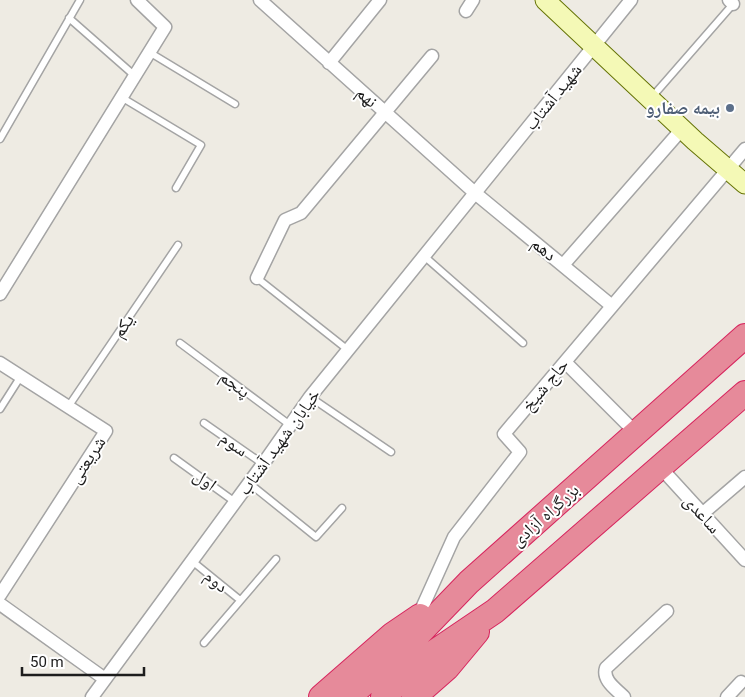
<svg xmlns="http://www.w3.org/2000/svg" width="745" height="697" font-family="Roboto,'Noto Naskh Arabic',sans-serif">
<style>
.lines{fill:none;stroke-linecap:round;stroke-linejoin:round}
.lane-casing{stroke:#a4a4a4;stroke-width:9}
.street-casing{stroke:#a4a4a4;stroke-width:15}
.secondary-casing{stroke:#657305;stroke-width:21}
.highway-casing{stroke:#d7255e;stroke-width:26}
.lane{stroke:#fff;stroke-width:6}
.street{stroke:#fff;stroke-width:12}
.secondary{stroke:#f4f9b6;stroke-width:19}
.highway{stroke:#e68a9a;stroke-width:24}
.service-dot{fill:#5c6f8a;stroke:#fff;stroke-width:2}
.labels{text-anchor:middle;stroke-width:4;stroke-linejoin:round;paint-order:stroke}
.street-label{font-size:18px;fill:#1d1d1d;stroke:#fff}
.service-label{font-size:18px;font-weight:bold;fill:#4e5e75;stroke:#fff;text-anchor:end}
</style>
<rect width="100%" height="100%" fill="#eeebe3"/>
<g class="lines">
<g class="lane-casing">
<path id="lane" d="M69,18l66,58
M149,52l86,52
M121,97l80,48 -25,43
M652,97l82,-94
M0,139l80,-139
M424,256l99,87
M257,278l91,72
M180,343l110,82
M310,397l81,55
M68,407l110,-162
M0,409l21,-33
M204,423l59,41
M174,458l61,44
M249,483l67,54 26,-29
M192,561l48,39
M204,643l72,-84"/>
</g>
<g class="street-casing">
<path id="street" d="M260,0l215,193 137,113
M729,0l4,4
M466,11l7,-11
M329,63l51,-63
M563,265l119,-136
M257,278l28,-58 16,-7 131,-157
M0,294l165,-267 -28,-27
M565,362l71,71
M0,363l106,68 -106,164
M660,467l85,93
M702,514l43,-37
M0,604l105,75
M418,617l36,-80 66,-85 -16,-18 241,-285
M92,697l171,-233 47,-67 321,-397
M624,697c-8,-8 -22,-17 -18,-29l61,-57
M727,697l14,-15"/>
</g>
<g class="secondary-casing">
<path id="secondary" d="M545,0l150,141 50,43"/>
</g>
<g class="highway-casing">
<path id="highway" d="M321,697l71,-62 28,-19
M349,697l66,-59 54,-56 276,-246
M383,697l47,-42 65,-44 250,-218
M414,697l33,-29 30,-36"/>
</g>
<use href="#lane" class="lane"/>
<use href="#street" class="street"/>
<use href="#secondary" class="secondary"/>
<use href="#highway" class="highway"/>
</g>
<circle class="service-dot" cx="730" cy="108" r="5"/>
<g class="labels">
<g class="street-label">
<text transform="translate(367 97) rotate(42)" y="6">نهم</text>
<text transform="translate(553 97) rotate(-51)" y="6">شهید آشتاب</text>
<text transform="translate(544 249) rotate(39)" y="6">دهم</text>
<text transform="translate(123 326) rotate(-56)" y="6">یکم</text>
<text transform="translate(235 384) rotate(37)" y="6">پنجم</text>
<text transform="translate(545 385) rotate(-50)" y="6">حاج شیخ</text>
<text transform="translate(279 442) rotate(-54)" y="6">خیابان شهید آشتاب</text>
<text transform="translate(234 444) rotate(35)" y="6">سوم</text>
<text transform="translate(87 460) rotate(-57)" y="6">شریعتی</text>
<text transform="translate(205 480) rotate(36)" y="6">اول</text>
<text transform="translate(702 514) rotate(48)" y="6">ساعدی</text>
<text transform="translate(545 515) rotate(-42)" y="6">بزرگراه آزادی</text>
<text transform="translate(216 581) rotate(39)" y="6">دوم</text>
</g>
<g class="service-label">
<text x="720" y="114">بیمه صفارو</text>
</g>
</g>
<path d="M22 667v8h122v-8" fill="none" stroke="#1d1d1d" stroke-width="2.5"/>
<text x="30" y="667" font-size="15" fill="#1d1d1d" stroke="#ffffff" stroke-width="4" paint-order="stroke">50 m</text>
</svg>
